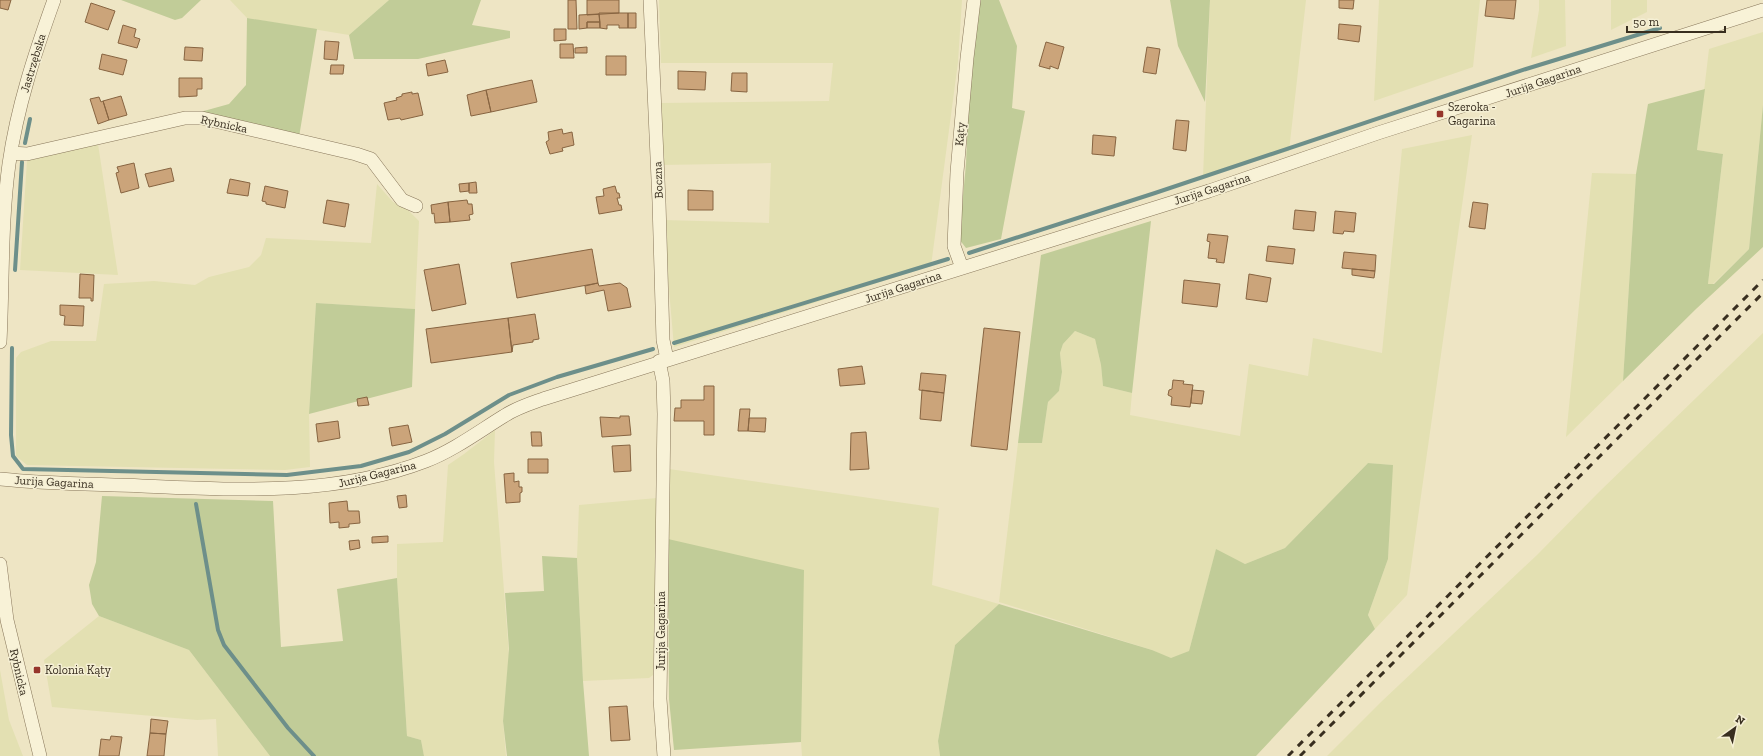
<svg xmlns="http://www.w3.org/2000/svg" width="1763" height="756" font-family="'Zilla Slab',serif">
<style>
.farmland{fill:#e3e0b2}
.green{fill:#c1cc98}
.lines{fill:none;stroke-linecap:round;stroke-linejoin:round}
.stream{stroke:#6d8f8a;stroke-width:4}
.building{fill:#cba47a;stroke:#876441}
.minor-casing{stroke:#88775b;stroke-width:14}
.minor{stroke:#f8f2d7;stroke-width:13}
.rail{stroke:#382e1f;stroke-width:3;stroke-dasharray:7 7;stroke-linecap:butt}
.poi-dot{fill:#96352b;stroke:#f5efd4;stroke-width:1.5}
.labels{text-anchor:middle;stroke-width:3;stroke-linejoin:round;paint-order:stroke}
.street-label{font-size:12px;fill:#382e1f;stroke:#f5efd4}
.poi-label{font-size:12px;fill:#382e1f;stroke:#f5efd4;text-anchor:start}
</style>
<rect width="100%" height="100%" fill="#eee5c4"/>
<path class="farmland" d="M230,0h159l-40,35 -102,-17z
M659,0h303l-4,62 -27,204 -257,81 -11,-127 106,3 2,-60 -110,2v-62l168,-2 4,-38h-172z
M1210,0h96l-17,151 -86,26z
M1379,0h101l-7,67 -99,34z
M1539,0h26l1,46 -35,12 8,-48z
M1611,0h36v12l-36,18z
M1763,32v73l-14,144 -36,35h-5l15,-130 -26,-4 12,-101z
M1472,135l-65,460 -32,34 -7,-14 20,-56 4,-94 -24,-2 -83,85 -40,16 -29,-14 -27,101 -17,9 -20,-10 -153,-48 19,-159 24,-1 6,-40 11,-11 3,-19 -2,-19 3,-9 12,-13 20,8 6,26 2,21 29,7 -2,22 110,21 9,-72 59,12 5,-38 69,15 20,-204z
M98,144l20,131 -98,-5 7,-110z
M1592,173l44,1 -13,207 -57,56z
M377,184l16,18 15,8 11,11 -4,88 -99,-6 -7,111 1,53 -25,3 -258,-5 -11,-9v-98l5,-6 30,-11h45l8,-57 50,-3 41,4 14,-8 40,-10 12,-12 5,-17 105,5z
M1763,333v423h-436l54,-54 156,-147 63,-64z
M495,430l-1,32 15,193 -6,66 3,35h-82l-3,-16 -14,-4 -10,-158v-34l46,-2 5,-77 16,-11z
M669,469l270,39 -7,77 67,19 -44,41 -17,96 2,15h-138l-1,-14 -133,-203z
M657,498l-4,177 -4,3 -66,3 -6,-123 2,-53z
M99,616l90,34 81,106h-52l-2,-37 -19,1 -145,-13 -8,-47z
M0,670l9,50 14,36h-23z"/>
<path class="green" d="M121,0h80l-19,18 -7,2z
M389,0h92l-9,25 38,6v7l-92,21h-64l-5,-24z
M979,0h20l18,46 -5,62 13,3 -24,128 -35,9 -7,-9 7,-75 3,-77z
M1170,0h40l-5,102 -27,-56z
M247,18l70,11 -18,108 -106,-23 36,-10 17,-19z
M1705,89l-8,61 26,4 -15,130h6l35,-35 14,-144v142l-67,62 -73,72 13,-207 12,-70z
M1151,221l-19,172 -29,-7 -2,-21 -6,-26 -20,-8 -12,13 -3,9 2,19 -3,19 -11,11 -6,41h-24l23,-188z
M316,303l99,6 -3,78 -103,27z
M1368,463l25,2 -5,94 -20,56 7,14 -119,127h-316l-2,-15 17,-96 44,-41 153,46 19,8 18,-7 27,-102 29,15 40,-16z
M102,496l171,5 8,146 62,-6 -6,-52 60,-11 10,158 14,4 3,16h-154l-81,-106 -90,-34 -7,-12 -3,-19 7,-23z
M668,539l136,31 -3,172 -127,8 -5,-51z
M542,556l35,2 6,123 6,75h-82l-4,-35 6,-72 -4,-56 39,-2z"/>
<g class="lines">
<path class="stream" d="M25,143l5,-24
M969,253l186,-60 371,-124 134,-41
M15,270l7,-108
M674,343l274,-84
M12,348l-1,87 2,21 10,13 264,6 74,-9 48,-14 36,-18 64,-39 48,-18 96,-28
M196,504l22,126 6,15 64,83 26,28"/>
</g>
<path class="building" d="M0,0h11l-3,10 -8,-2z
M568,0h8l1,29h-9z
M587,0h32v13l-32,2z
M1339,0h15l-1,9 -14,-1z
M1487,0h29l-2,19 -29,-3z
M91,3l24,8 -7,19 -23,-8z
M599,13h29v15h-9v-3h-12v4l-7,-1z
M628,13h8v15h-8z
M599,14l1,8h-13v6l-8,1v-14z
M587,22h13v6h-13z
M1339,24l22,2 -2,16 -21,-3z
M123,25l13,4 -2,8 6,2 -3,9 -19,-5z
M554,29h12v11l-12,1z
M325,41l14,1 -2,18 -13,-1z
M1046,42l18,5 -6,22 -8,-3v3l-11,-3z
M560,44h13l1,14h-14z
M185,47l18,1 -1,13 -18,-1z
M587,47v6h-12v-5z
M1147,47l13,2 -4,25 -13,-2z
M102,54l25,6 -4,15 -24,-6z
M606,56h20v19h-20z
M445,60l3,12 -20,4 -2,-12z
M331,65h13l-1,9h-13z
M678,71l28,1 -1,18 -27,-1z
M732,73h15v19l-16,-1z
M179,78h23v11h-5v7l-18,1z
M532,80l5,22 -46,10 -5,-22z
M486,90l5,22 -20,4 -4,-21z
M412,92v2l6,-1 5,22 -22,5 -1,-2 -12,2 -4,-17 13,-3 -1,-2 6,-2v-2z
M121,96l6,19 -18,5 -6,-19z
M99,97l2,5 2,-1 6,19 -11,4 -8,-25z
M1176,120l13,1 -3,30 -13,-2z
M562,129l1,5 9,-2 2,13 -12,3 1,3 -13,3 -4,-12 3,-2 -1,-8z
M1093,135l23,2 -2,19 -22,-2z
M134,163l5,25 -18,5 -5,-20 3,-1 -2,-5z
M171,168l3,13 -25,6 -4,-13z
M230,179l20,4 -2,13 -21,-3z
M476,182l1,11h-8v-10z
M469,183v8l-9,1 -1,-8z
M265,186l23,5 -3,17 -19,-4v-2l-4,-1z
M615,186l2,7h2l1,5h-3l2,7h2l1,5 -23,4 -3,-17 8,-1 -1,-7z
M688,190l25,1v19h-25z
M327,200l22,4 -4,23 -22,-4z
M467,200l1,4h4l1,10 -4,1 1,5 -20,2 -2,-20z
M448,202l2,20 -15,1 -1,-10 -2,1 -1,-9z
M1473,202l15,2 -3,25 -16,-2z
M1295,210l21,2 -2,19 -21,-2z
M1335,211l21,2 -2,19 -10,-1 -1,3 -10,-1z
M1208,234l20,2 -4,27 -8,-1 1,-3 -9,-1 2,-16 -3,-1z
M1268,246l27,3 -2,15 -27,-3z
M592,249l6,34 -81,15 -6,-35z
M1344,252l32,3 -1,16 -33,-3z
M459,264l7,40 -34,7 -8,-41z
M1352,269l23,2 -1,7 -22,-3z
M80,274l14,1 -1,26h-2v-3h-12z
M1249,274l22,4 -4,24 -21,-3z
M1184,280l36,4 -3,23 -35,-4z
M598,283l1,3 21,-3 7,5 4,19 -23,4 -4,-21 -18,4 -1,-8z
M60,305l24,1 -1,20 -19,-1 1,-9 -5,-1z
M535,314l4,25 -6,1v2l-20,3 -1,7 -4,-34z
M508,318l4,34 -81,11 -5,-34z
M984,328l36,4 -13,118 -36,-4z
M862,366l3,18 -25,2 -2,-17z
M921,373l25,2 -2,18 -25,-3z
M1173,380l11,1 -1,3 10,1 -3,22 -19,-2 1,-8 -4,-2 1,-5 3,-1z
M704,386h10v49h-10v-14h-30l1,-13h6v-8h23z
M922,390l22,3 -3,28 -21,-2z
M1192,390l12,1 -2,13 -11,-1z
M367,397l2,8 -11,1 -1,-7z
M740,409h10l-2,22h-10z
M620,416h9l2,19 -29,2 -2,-20 20,1z
M749,418h17l-1,14 -17,-1z
M338,421l2,17 -22,4 -2,-18z
M408,425l4,17 -20,4 -3,-18z
M531,432h10l1,14h-10z
M866,432l3,37 -19,1 1,-37z
M630,445l1,26 -17,1 -2,-26z
M528,459h20v14h-20z
M514,473v9l5,-1v6h3v5l-2,1v9l-14,1 -2,-29z
M406,495l1,12 -8,1 -2,-12z
M347,501l1,10h11l1,12 -11,1v3l-10,1v-6l-9,1 -1,-20z
M388,536v6l-16,1v-6z
M359,540l1,8 -10,2 -1,-9z
M627,706l3,34 -19,1 -2,-34z
M151,719l17,2 -2,13 -16,-1z
M150,733l16,1 -2,22h-17z
M111,736l11,1 -3,19h-20l2,-17 9,1z"/>
<g class="lines">
<g class="minor-casing">
<path id="minor" d="M650,0l9,202 4,138 4,19
M11,153l16,1 158,-36h17l154,36 15,5 31,41 14,6
M962,268l-8,-22 3,-74 10,-114 7,-58
M0,342c3,-59 1,-120 9,-178 8,-57 26,-111 45,-164
M659,361l4,20 1,33 -4,285 4,57
M0,479c47,5 95,5 142,7 95,4 193,10 284,-25 28,-11 52,-29 78,-45 12,-8 25,-12 39,-17l666,-208 169,-58 385,-123
M0,564l7,56 33,136"/>
</g>
<use href="#minor" class="minor"/>
<path class="rail" d="M1288,756l475,-476
M1300,756l463,-463"/>
</g>
<g class="poi-dot">
<rect x="1436" y="110" width="8" height="8" rx="2"/>
<rect x="33" y="666" width="8" height="8" rx="2"/>
</g>
<g class="labels">
<g class="street-label">
<text transform="translate(33 63) rotate(-73)" y="4">Jastrzębska</text>
<text transform="translate(1543 81) rotate(-19)" y="4">Jurija Gagarina</text>
<text transform="translate(224 124) rotate(12)" y="4">Rybnicka</text>
<text transform="translate(960 134) rotate(-85)" y="4">Kąty</text>
<text transform="translate(658 180) rotate(-92)" y="4">Boczna</text>
<text transform="translate(1212 189) rotate(-18)" y="4">Jurija Gagarina</text>
<text transform="translate(903 287) rotate(-18)" y="4">Jurija Gagarina</text>
<text transform="translate(377 474) rotate(-14)" y="4">Jurija Gagarina</text>
<text transform="translate(54 482) rotate(3)" y="4">Jurija Gagarina</text>
<text transform="translate(661 631) rotate(-90)" y="4">Jurija Gagarina</text>
<text transform="translate(19 672) rotate(77)" y="4">Rybnicka</text>
</g>
<g class="poi-label">
<text x="1448" y="111">Szeroka -<tspan x="1448" dy="14">Gagarina</tspan></text>
<text x="45" y="674">Kolonia Kąty</text>
</g>
</g>
<g transform="translate(1735 728) rotate(33)" stroke="#f5efd4" stroke-width="3" paint-order="stroke">
<path d="M0-3L7 15L0 10L-7 15Z" fill="#382e1f"/>
<text y="-6" font-size="11" font-weight="bold" text-anchor="middle" fill="#382e1f">N</text>
</g>
<path d="M1627 26v6h98v-6" fill="none" stroke="#382e1f" stroke-width="2"/>
<text x="1633" y="26" font-size="12" fill="#382e1f" stroke="#f5efd4" stroke-width="3" paint-order="stroke">50 m</text>
</svg>
